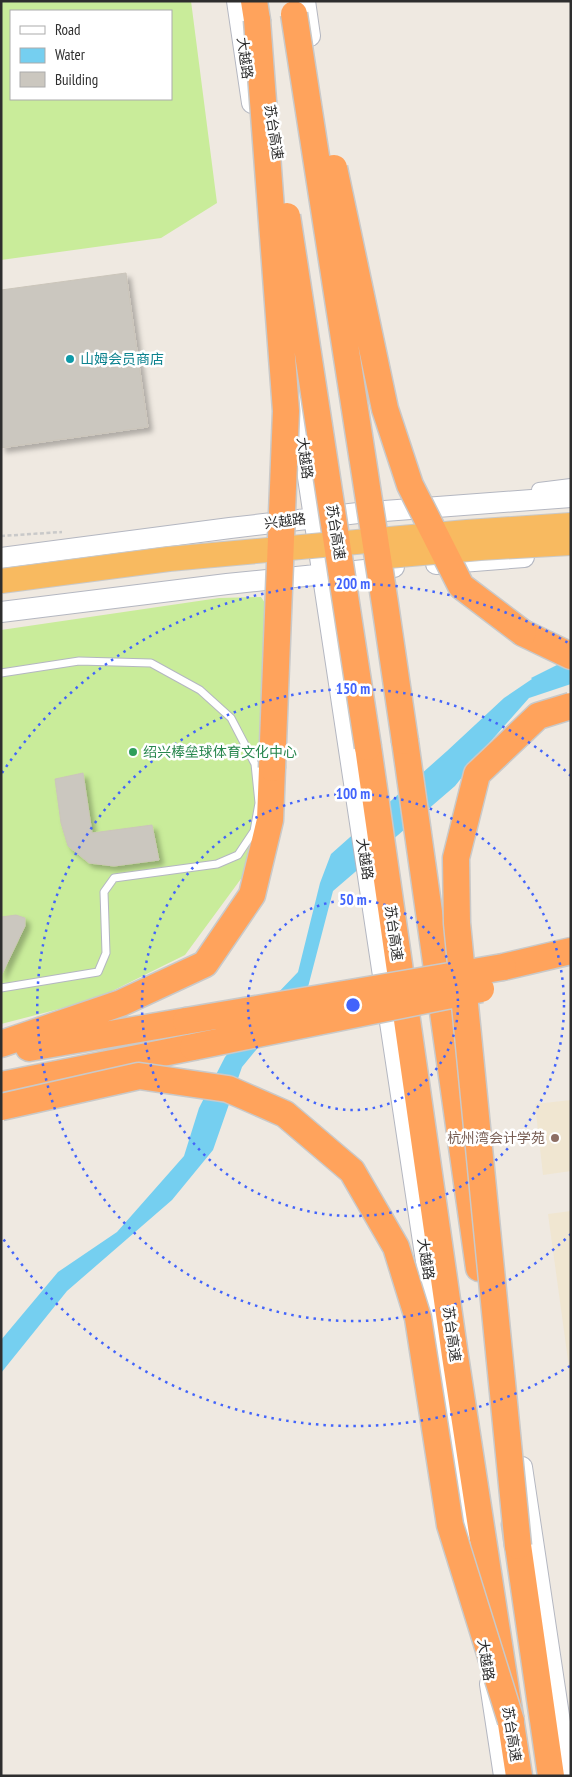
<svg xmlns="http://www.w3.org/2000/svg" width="572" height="1777" font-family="'PT Sans Narrow','Noto Sans SC',sans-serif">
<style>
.education{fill:#f0e6d1}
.pitch{fill:#c9ec9a;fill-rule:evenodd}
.water{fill:#75cff0}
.building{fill:#cbc7bf;stroke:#cbc5ba;filter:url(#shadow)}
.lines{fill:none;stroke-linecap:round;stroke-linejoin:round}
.service-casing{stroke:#b4b7c1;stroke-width:9}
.minor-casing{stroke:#b4b7c1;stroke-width:16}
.secondary-casing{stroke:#b4b7c1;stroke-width:22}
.motorway-casing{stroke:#c9c9c9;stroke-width:29}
.path{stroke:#c9c9c9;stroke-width:2.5;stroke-dasharray:4 2.5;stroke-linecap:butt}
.service{stroke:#fff;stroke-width:7}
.minor{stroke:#fff;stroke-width:14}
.secondary{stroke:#fff;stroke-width:20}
.motorway{stroke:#ffa35c;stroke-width:26}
.trunk-bridge-casing{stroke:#c9c9c9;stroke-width:26;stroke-linecap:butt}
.motorway-bridge-casing{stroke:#c9c9c9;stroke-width:29;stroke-linecap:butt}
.trunk-bridge{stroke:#f8ba60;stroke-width:24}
.motorway-bridge{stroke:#ffa35c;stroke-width:26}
.ring{fill:none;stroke:#4264fb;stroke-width:2.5;stroke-dasharray:2.5 5}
.culture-dot{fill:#0f9aa8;stroke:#fff;stroke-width:2}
.leisure-dot{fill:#2e9e5b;stroke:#fff;stroke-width:2}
.education-dot{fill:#8d6e63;stroke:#fff;stroke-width:2}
.labels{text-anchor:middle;stroke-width:5;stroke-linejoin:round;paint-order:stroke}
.street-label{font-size:14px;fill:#2e2e2e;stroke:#fff}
.culture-label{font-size:14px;fill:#0d838f;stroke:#fff;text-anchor:start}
.leisure-label{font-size:14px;fill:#27864d;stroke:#fff;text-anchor:start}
.education-label{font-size:14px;fill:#785e54;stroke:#fff;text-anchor:end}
.centre{fill:#4264fb;stroke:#fff;stroke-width:2.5}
.ring-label{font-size:15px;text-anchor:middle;font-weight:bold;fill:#4264fb;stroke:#fff;stroke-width:5;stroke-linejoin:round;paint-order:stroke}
</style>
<defs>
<filter id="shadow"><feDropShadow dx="4.5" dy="4.5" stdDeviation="2.5" flood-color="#0004"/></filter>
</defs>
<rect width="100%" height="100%" fill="#efe9e1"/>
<path class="education" d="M571,1100v71l-28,4 -8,-71z
M571,1211v171l-23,-168z"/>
<path class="pitch" d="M1,1h190l26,202 -56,35 -160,22zM11,11h160v88h-160z
M261,597l8,12 -8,217 -15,46 -61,83 -91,45 -93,24v-394l218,-32z"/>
<path class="water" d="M571,658v26l-42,14 -39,44 -35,44 -122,105 -25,96 -66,80 -29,83 -41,50 -105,91 -66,82v-33l57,-68 59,-40 67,-76 15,-48 26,-51 49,-60 24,-25 22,-89 11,-29 116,-103 57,-53 28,-19 -1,-1z"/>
<path class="building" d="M126,273l22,154 -147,21v-158z
M83,773l9,60 60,-8 7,35 -45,6 -25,-3 -21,-17 -7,-23 -6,-44z
M16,915l9,3v8l-24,50v-59z"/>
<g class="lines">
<g class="service-casing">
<path id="service" d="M1,673l78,-12 72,2 49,27 31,28 24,46 4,39 -5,28 -16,24 -21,9 -103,14 -10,14 2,61 -8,19 -97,16"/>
</g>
<g class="minor-casing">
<path id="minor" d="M539,490l32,-4"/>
</g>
<g class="secondary-casing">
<path id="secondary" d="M237,1l15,102
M305,1l5,35
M295,391l177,1176
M1,558l229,-30 128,-15 213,-16
M436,564l88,-7
M1,612l226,-28 167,-17
M522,1467l46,309
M490,1684l14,92"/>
</g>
<g class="motorway-casing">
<path id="motorway" d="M254,1l3,19
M523,633l48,23
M405,741l74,527
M368,747l87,609 64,420
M503,967l68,-16
M1,1044l120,-41 84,-39 47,-69 18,-75 2,-52
M29,1048l157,-27
M1,1085l192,-38
M515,1524l36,252"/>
</g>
<path class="path" d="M1,536l61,-4"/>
<use href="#service" class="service"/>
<use href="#minor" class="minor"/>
<use href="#secondary" class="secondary"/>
<use href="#motorway" class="motorway"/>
<g class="trunk-bridge-casing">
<path id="trunk-bridge" d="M388,556l92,-8 91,-5
M1,581l168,-22 298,-27 104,-7"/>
</g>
<g class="motorway-bridge-casing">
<path id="motorway-bridge" d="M294,14l91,590 20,137
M257,20l29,391 -14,357
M334,168l51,241 25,76 51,101 62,47
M287,216l81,531
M186,1021l317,-54
M193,1047l288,-58
M1,1107l138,-31 89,13 57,25 67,57 44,76 22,71 32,207 61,196
M518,1546l-61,-623 -1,-65 21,-84 61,-58 33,-10"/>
</g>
<use href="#trunk-bridge" class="trunk-bridge"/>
<use href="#motorway-bridge" class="motorway-bridge"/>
</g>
<g class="ring">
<circle cx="353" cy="1005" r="105"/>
<circle cx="353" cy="1005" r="211"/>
<path d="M571 1234A316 316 0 1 1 571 776"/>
<path d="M570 1366A421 421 0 0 1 2 1237M2 773A421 421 0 0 1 570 644"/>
</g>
<circle class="culture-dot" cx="70" cy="359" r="5"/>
<circle class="leisure-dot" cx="133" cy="752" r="5"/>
<circle class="education-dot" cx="555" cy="1138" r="5"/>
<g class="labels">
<g class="street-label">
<text transform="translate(245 58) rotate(82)" y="5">大越路</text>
<text transform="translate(274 132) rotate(81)" y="5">苏台高速</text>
<text transform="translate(305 458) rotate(82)" y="5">大越路</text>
<text transform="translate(285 521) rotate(-7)" y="5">兴越路</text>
<text transform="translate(336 532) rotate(81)" y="5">苏台高速</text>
<text transform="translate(365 859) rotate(81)" y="5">大越路</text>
<text transform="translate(394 933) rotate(82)" y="5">苏台高速</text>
<text transform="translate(426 1259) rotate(81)" y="5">大越路</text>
<text transform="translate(452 1334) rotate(82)" y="5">苏台高速</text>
<text transform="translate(486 1660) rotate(81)" y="5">大越路</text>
<text transform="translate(512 1734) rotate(81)" y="5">苏台高速</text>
</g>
<g class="culture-label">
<text x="80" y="364">山姆会员商店</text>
</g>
<g class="leisure-label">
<text x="143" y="757">绍兴棒垒球体育文化中心</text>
</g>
<g class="education-label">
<text x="545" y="1143">杭州湾会计学苑</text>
</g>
</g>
<circle cx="353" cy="1005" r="8" class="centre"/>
<g class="ring-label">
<text x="353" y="589">200 m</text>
<text x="353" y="694">150 m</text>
<text x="353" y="799">100 m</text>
<text x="353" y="905">50 m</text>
</g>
<rect width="572" height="1777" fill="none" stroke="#2e2e2e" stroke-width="5"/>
<rect x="10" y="10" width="162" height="90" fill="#ffffff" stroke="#ababab"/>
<rect x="20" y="26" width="25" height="8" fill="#ffffff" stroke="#ababab"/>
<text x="55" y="35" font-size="15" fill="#2e2e2e">Road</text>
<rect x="20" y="48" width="25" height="15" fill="#75cff0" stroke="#ababab"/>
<text x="55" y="60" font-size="15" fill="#2e2e2e">Water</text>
<rect x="20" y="72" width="25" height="15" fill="#cbc7bf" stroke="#ababab"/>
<text x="55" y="85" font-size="15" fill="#2e2e2e">Building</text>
</svg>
